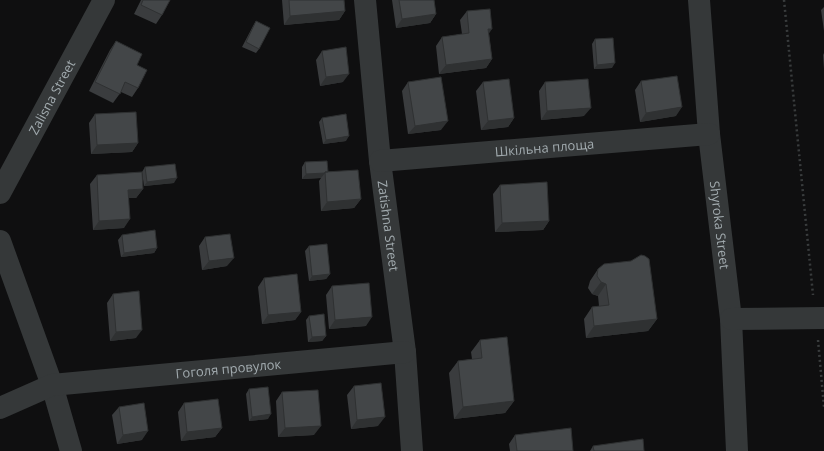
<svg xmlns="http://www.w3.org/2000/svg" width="824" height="451" font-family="'Open Sans',sans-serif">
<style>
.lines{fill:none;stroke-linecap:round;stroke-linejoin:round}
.path{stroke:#393c3d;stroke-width:2.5;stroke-dasharray:2 3;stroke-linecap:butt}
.street{stroke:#353839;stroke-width:22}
.wall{fill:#3a3c3e}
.shaded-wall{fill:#2f3132}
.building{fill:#434648;stroke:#2f3132}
.labels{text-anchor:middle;stroke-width:3;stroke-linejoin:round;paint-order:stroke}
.street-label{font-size:13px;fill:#a2abaf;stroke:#0a0a0b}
</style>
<rect width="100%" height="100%" fill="#0f0f10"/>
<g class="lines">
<path class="path" d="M784,0l29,295
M818,340l6,67"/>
<g class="street">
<path id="s1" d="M365,0l15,161 25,191 7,99"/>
<path id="s2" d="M699,0l10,134 22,185 6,132"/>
<path id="s3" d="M380,161l329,-27"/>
<path id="s4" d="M0,193l104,-193"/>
<path d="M0,241l52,144 19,66"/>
<path d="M731,319l93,-1"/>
<path id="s5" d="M0,408l52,-23 353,-33"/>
</g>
</g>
<path class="wall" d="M141,0h29l-8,15 -6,9 -22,-10z
M282,0h62l1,11 -6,9 -55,5z
M392,0h42l2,14 -6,9 -34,5z
M824,7v24l-3,-21z
M467,11l22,23 3,25 -6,9 -47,6 -3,-28 6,-9 20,-3 -2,-14z
M256,21l3,28 -3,4 -14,-6 11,-21z
M595,39l17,29 -18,1 -2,-25z
M116,41l21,24 1,23 -6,9 -11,-5 -8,11 -24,-12 21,-41z
M322,51l21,31 -23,4 -4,-26z
M824,53v16l-1,-14z
M641,81l35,35 -36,6 -5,-32z
M408,82l33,48 -33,4 -6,-43z
M483,82l31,36 -6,9 -27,3 -5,-39z
M545,82l39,34 -43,4 -2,-29z
M95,114l43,29 -6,9 -41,2 -2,-31z
M322,118l24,23 -23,3 -4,-22z
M305,162l23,10 33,27 -7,9 -33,3 -2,-30 2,-3 -19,1v-12z
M145,167l29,16 -30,3 -2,-14z
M97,175l46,14 -7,9h-7l-5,30 -31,2 -3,-46z
M500,185l49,36 -6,9 -48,2 -2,-38z
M122,235l35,13 -3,5 -33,4 -3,-17z
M205,237l22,29 -25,4 -3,-24z
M309,246l21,28 -4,5 -17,2 -4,-30z
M598,269l59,50 -9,12 -62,7 -2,-19 8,-12 7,-1 -1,-10 -6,-2 -4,-6 2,-7z
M264,278l37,34 -6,8 -33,4 -4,-37z
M332,286l34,40 -37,3 -3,-34z
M113,294l23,44 -26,3 -3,-38z
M309,316l17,20 -4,5 -14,1 -2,-22z
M480,340l34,61 -9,12 -51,6 -5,-46 9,-12 14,-2 -1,-7z
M354,386l24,40 -27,3 -4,-34z
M249,389l19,30 -19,2 -3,-27z
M282,392l32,43 -36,2 -2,-36z
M184,403l38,25 -7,9 -34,4 -3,-29z
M119,407l23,33 -25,4 -5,-29z
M515,435l58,16h-63l-1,-7z
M593,446l51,5h-54z"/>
<path class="shaded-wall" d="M345,11l-6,9 -55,5 6,-9z
M436,14l-6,9 -34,5 6,-9z
M488,29h4l-6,9z
M492,59l-6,9 -47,6 7,-9z
M615,63l-3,5 -18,1 3,-4z
M349,74l-6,8 -23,4 6,-9z
M682,107l-6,9 -36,6 6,-9z
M591,108l-7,8 -43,4 6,-9z
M514,118l-6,9 -27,3 7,-9z
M448,121l-7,9 -33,4 7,-8z
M349,136l-3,5 -23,3 3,-4z
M138,143l-6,9 -41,2 6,-9z
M325,173l-4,5 -19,1 4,-5z
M177,178l-3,5 -30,3 3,-4z
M143,189l-7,9h-14l6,-8z
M361,199l-7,9 -33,3 6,-9z
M130,219l-6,9 -31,2 6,-9z
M549,221l-6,9 -48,2 7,-9z
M157,248l-3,5 -33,4 3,-4z
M234,258l-7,8 -25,4 7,-9z
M330,274l-4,5 -17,2 3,-5z
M601,282l5,2 -8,12 -6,-2z
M301,312l-6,8 -33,4 6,-9z
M372,317l-6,9 -37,3 6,-9z
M657,319l-9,12 -62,7 8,-12z
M142,330l-6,8 -26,3 6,-9z
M326,336l-4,5 -14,1 4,-5z
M514,401l-9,12 -51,6 9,-12z
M271,414l-3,5 -19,2 3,-4z
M385,417l-7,9 -27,3 6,-9z
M321,426l-7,9 -36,2 7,-9z
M222,428l-7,9 -34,4 6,-9z
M148,431l-6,9 -25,4 6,-9z"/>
<path class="building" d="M143,0h27l-8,15 -21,-10z
M289,0h55l1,11 -55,5z
M399,0h35l2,14 -34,5z
M490,9l2,20h-4l4,30 -46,6 -4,-28 27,-4 -2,-22z
M256,21l14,7 -11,21 -13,-7z
M613,38l2,25 -18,2 -2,-26z
M116,41l26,13 -5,11 10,5 -9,18 -13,-6 -5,12 -25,-12z
M346,47l3,27 -23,3 -4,-26z
M677,76l5,31 -36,6 -5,-32z
M441,77l7,44 -33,5 -7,-44z
M509,79l5,39 -26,3 -5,-39z
M588,79l3,29 -44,3 -2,-29z
M136,112l2,31 -41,2 -2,-31z
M346,114l3,22 -23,4 -4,-22z
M327,161l1,11h-3v1l-19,1 -1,-12z
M175,164l2,14 -30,4 -2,-15z
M358,170l3,29 -34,3 -2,-30z
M142,172l1,17 -15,1 2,29 -31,2 -2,-46z
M547,182l2,39 -47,2 -2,-38z
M155,230l2,18 -33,5 -2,-18z
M230,234l4,24 -25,3 -4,-24z
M327,244l3,30 -18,2 -3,-30z
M641,255l4,1 4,3 8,60 -63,7 -2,-19 17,-2 -3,-21 -5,-2 -4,-6 1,-7 6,-5 27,-3z
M297,274l4,38 -33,3 -4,-37z
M369,283l3,34 -37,3 -3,-34z
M139,291l3,39 -26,2 -3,-38z
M324,314l2,22 -14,1 -3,-21z
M507,337l7,64 -51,6 -5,-46 24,-3 -2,-18z
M381,383l4,34 -28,3 -3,-34z
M268,387l3,27 -19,3 -3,-28z
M318,390l3,36 -36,2 -3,-36z
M218,399l4,29 -35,4 -3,-29z
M144,403l4,28 -25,4 -4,-28z
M571,428l2,23h-56l-2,-16z
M643,439l1,12h-50l-1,-5z"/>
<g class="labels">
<g class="street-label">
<text dy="5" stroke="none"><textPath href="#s4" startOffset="109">Zalisna Street</textPath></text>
<text dy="5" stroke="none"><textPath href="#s3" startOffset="165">Шкільна площа</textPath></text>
<text dy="5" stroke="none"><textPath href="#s2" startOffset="226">Shyroka Street</textPath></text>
<text dy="5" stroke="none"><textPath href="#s1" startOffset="227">Zatishna Street</textPath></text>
<text dy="5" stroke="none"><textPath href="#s5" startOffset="234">Гоголя провулок</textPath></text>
</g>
</g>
</svg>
